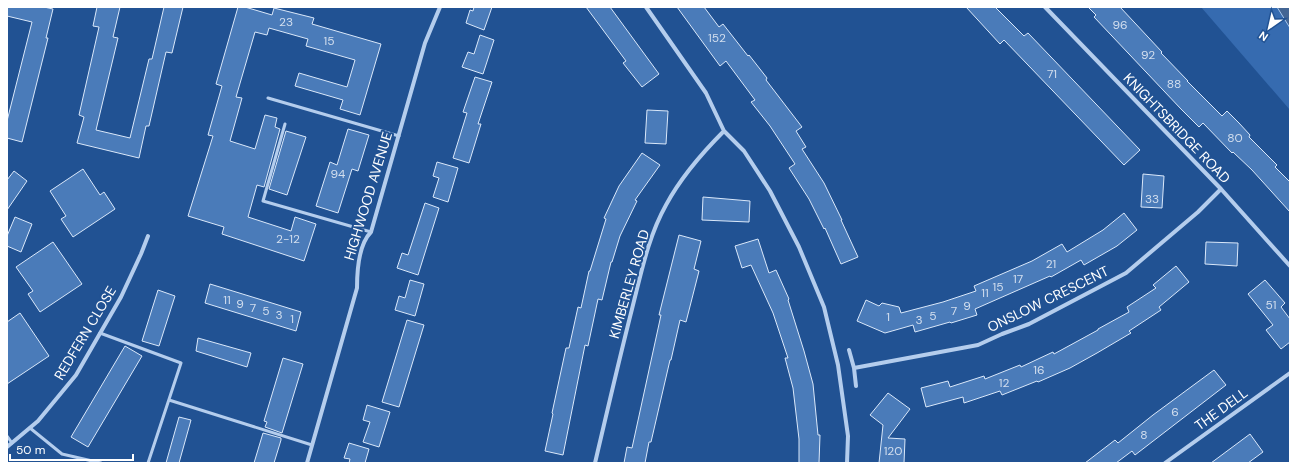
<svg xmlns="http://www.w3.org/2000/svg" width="1297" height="470" font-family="'DM Sans',sans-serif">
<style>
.green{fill:#366bb0}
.water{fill:#436594;stroke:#a8c8ee}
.building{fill:#4a7bb9;stroke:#dae8fa}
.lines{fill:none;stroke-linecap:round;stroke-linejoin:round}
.lane{stroke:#b4cded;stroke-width:3}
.street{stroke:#b4cded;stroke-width:4}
.labels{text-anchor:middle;stroke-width:4;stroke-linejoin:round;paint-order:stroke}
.number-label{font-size:12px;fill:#d2deee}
.street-label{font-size:14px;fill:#fff;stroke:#215293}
</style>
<rect width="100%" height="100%" fill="#215293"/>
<path class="green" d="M1201,7h76l13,21v82z"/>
<path class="water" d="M1277,7h13v21z"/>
<path class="building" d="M7,7h37l9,2 -7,29h2l-26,104 -15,-4v-17l25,-99 -25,-6z
M97,7h23l-7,30 5,1 -22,92 34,8 19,-79h3l12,-52h19l-11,46 -6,-1 -17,74h-3l-7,32 -62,-15 7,-26 -5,-2 20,-88 -6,-1z
M238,7h7l27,8 2,-7 40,10 -2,6 69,20 -21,71 -20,-6 3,-9 -48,-14 4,-13 48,14 8,-27 -49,-14 2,-7 -39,-11 -2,7 -12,-3 -19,65 6,1 -12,43 25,8 10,-34 12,3 -2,9 5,2 -16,58 -7,-2 -9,32 43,14 4,-14 21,7 -12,37 -82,-27 2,-7 -36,-11 25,-80 -5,-1 14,-49 -6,-2z
M474,7h18l-8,23 -18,-7 4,-13 3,1z
M586,7h24l49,67 -17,13 -19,-24 3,-2z
M677,7h27l15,20 4,-3 25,32 1,-1 18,23 -1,2 36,47 -6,4 10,16 -4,2 22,34 18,37h-1l17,37 -17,7 -16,-36 -1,1 -15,-30 -20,-31 6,-4 -25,-38 -19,-24 4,-2 -29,-39 -6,5z
M966,7h29l29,29 4,-3 112,117 -16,15 -120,-125 -4,4z
M1088,7h32l42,45 -1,1 27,28h-1l35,35 5,-5 12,12 11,12 -1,2 28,28 -2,2 15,15v30l-38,-42 -19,-18 -1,1 -29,-30 -4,4 -18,-18 -87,-92 2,-2z
M480,35l14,5 -11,34 -21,-7 6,-15 6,2z
M475,77l17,5 -14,42h3l-12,39 -16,-5 14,-45 -4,-1z
M647,110l21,1 -2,33 -21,-1z
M348,129l21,6 -11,36 -6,-2 -14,44 -22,-7 14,-44 7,3z
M286,131l20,6 -19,58 -18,-6z
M642,153l18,12 -25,35 2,1 -17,35 -8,26h-1l-9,38 -4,-1 -10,47 -3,-1 -22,110 -18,-4 8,-37 -1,-1 14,-65h3l9,-41 3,1 8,-37h1l16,-52 -2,-1 15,-32z
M437,162l21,6 -10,34 -15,-5 6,-19 -6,-2z
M83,169l17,26 4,-3 11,17 -42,28 -12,-18 5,-3 -16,-25z
M14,171l13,10 -20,29v-30z
M1143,174l21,2 -2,32 -21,-1z
M703,197l47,4 -1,21 -47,-2z
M425,203l14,5 -21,67 -21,-7 5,-15 6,2z
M1124,213l13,17 -20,16 -33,19 -3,-5 -30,17 -1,-1 -75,33 2,6 -26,8 -1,-1 -35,10 -2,-7 -28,8 -28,-12 9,-21 13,6 3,-3 17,4 2,6 42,-11 33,-11 -2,-5 58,-25 30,-17 5,8 36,-22z
M15,217l17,7 -11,28 -14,-6v-10z
M679,235l22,6 -7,28 5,2 -13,51 -6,-2 -9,40h-1l-19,82h-2l-4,21h-21l3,-16 5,1 29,-133h-2z
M758,239l11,34 7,-3 13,29 -1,1 16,51 9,33 5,51h2l-1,28h-20v-24l-6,-51 -8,-30h3l-15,-45 -22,-48 -9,3 -7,-22z
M53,242l29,42 -42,28 -12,-18 5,-3 -17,-24z
M1206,242l32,1 -1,23 -32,-2z
M1176,266l13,16 -30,25 2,3 -32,21 2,2 -34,20 -27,15 -32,14 -1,-1 -35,14 -2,-4 -36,12 -1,-6 -37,10 -5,-19 27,-7 2,6 34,-11 1,3 35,-14 1,2 32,-15 1,2 44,-24v-1l31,-17 -2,-5 29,-19 -3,-3z
M410,280l14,4 -9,32 -20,-6 4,-14 6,2z
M1265,280l20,23 -4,4 9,12v23l-9,7 -15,-19 7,-5 -25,-31z
M210,284l91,28 -5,19 -91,-28z
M158,290l17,6 -16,50 -17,-5z
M20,313l29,43 -42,28v-62z
M407,320l17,5 -25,82 -17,-5z
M198,338l53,15 -4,14 -51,-16z
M125,346l17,10 -54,91 -17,-10z
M283,358l20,6 -21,69 -17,-6 2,-5 -3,-1z
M1214,370l12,15 -91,70 -3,-4 -16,12h-31l30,-23 3,3 35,-28z
M888,393l22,16 -22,29 17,1 -1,24h-25l4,-38 -13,-10z
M367,405l23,7 -11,35 -16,-5 7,-20 -7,-2z
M179,417l12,3 -12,43h-13z
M263,433l18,5v2l-7,23h-20z
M1250,434l13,18 -15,11h-37z
M349,443l20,6 -4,14h-16l1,-4 -6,-1z"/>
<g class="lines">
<path class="lane" d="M268,98l131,38
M285,124l-22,77 108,31
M100,333l81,30 -33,100
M169,400l143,45
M30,428l32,26 39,9
M7,436l5,7"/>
<path class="street" d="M646,7l60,86 18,38 20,20 26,40 29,56 25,60 14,58 10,71 -1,27
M1045,7l176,182 69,77
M849,350l5,18 2,18
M854,368l124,-23 24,-11 27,-10 97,-51 72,-61 23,-23
M7,447l31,-26 38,-46 45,-78 20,-43 7,-18
M307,463l50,-175c0,-17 1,-43 14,-56l54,-189 15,-36
M595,463c12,-51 24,-103 37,-154 9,-35 16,-72 34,-104 15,-28 36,-52 58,-74
M1165,463l125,-90"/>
</g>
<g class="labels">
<g class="number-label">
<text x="286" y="26">23</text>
<text x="1120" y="29">96</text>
<text x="717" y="42">152</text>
<text x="329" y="45">15</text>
<text x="1148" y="59">92</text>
<text x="1052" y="78">71</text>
<text x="1174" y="88">88</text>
<text x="1235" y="142">80</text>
<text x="338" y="178">94</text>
<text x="1152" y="203">33</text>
<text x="288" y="243">2-12</text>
<text x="1051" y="268">21</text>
<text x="1018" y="283">17</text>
<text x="998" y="291">15</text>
<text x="985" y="297">11</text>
<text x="227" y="304">11</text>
<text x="240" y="308">9</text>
<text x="1271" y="309">51</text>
<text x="967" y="310">9</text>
<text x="253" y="312">7</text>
<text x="266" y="315">5</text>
<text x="954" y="315">7</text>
<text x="279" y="319">3</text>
<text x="933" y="320">5</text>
<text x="888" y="321">1</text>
<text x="292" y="323">1</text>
<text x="919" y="324">3</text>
<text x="1039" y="374">16</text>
<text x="1004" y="387">12</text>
<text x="1175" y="416">6</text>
<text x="1144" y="439">8</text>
<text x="893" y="455">120</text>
</g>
<g class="street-label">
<text transform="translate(1177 128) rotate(46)" y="5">KNIGHTSBRIDGE ROAD</text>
<text transform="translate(368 196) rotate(-73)" y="5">HIGHWOOD AVENUE</text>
<text transform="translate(629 284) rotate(-74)" y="5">KIMBERLEY ROAD</text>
<text transform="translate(1048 299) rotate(-26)" y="5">ONSLOW CRESCENT</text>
<text transform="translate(85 333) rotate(-59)" y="5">REDFERN CLOSE</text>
<text transform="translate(1221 409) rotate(-36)" y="5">THE DELL</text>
</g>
</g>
<rect width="1297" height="470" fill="none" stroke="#ffffff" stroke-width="16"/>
<g transform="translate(1269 28) rotate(214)" stroke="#215293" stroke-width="3" paint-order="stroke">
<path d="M0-3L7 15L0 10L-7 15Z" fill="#ffffff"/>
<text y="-6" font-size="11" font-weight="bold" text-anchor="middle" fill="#ffffff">N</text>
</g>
<path d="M10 454v6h123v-6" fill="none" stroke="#ffffff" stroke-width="2"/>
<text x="16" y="454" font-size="12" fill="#ffffff" stroke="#215293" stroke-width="3" paint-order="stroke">50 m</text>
</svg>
